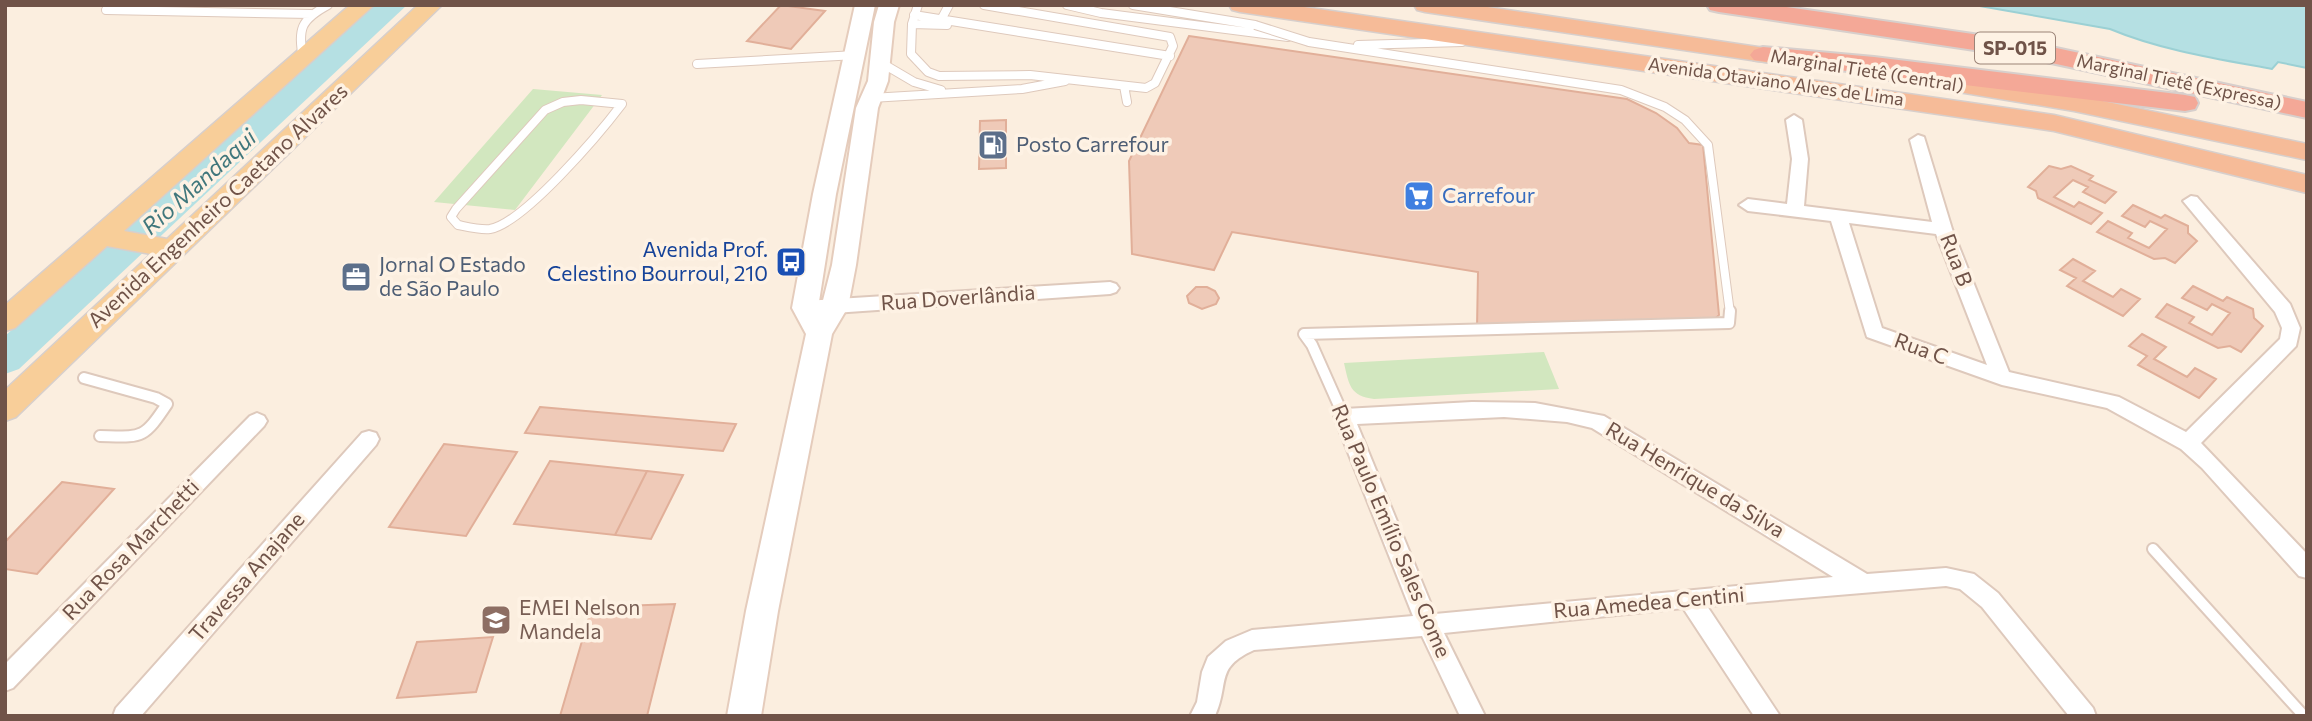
<svg xmlns="http://www.w3.org/2000/svg" width="2312" height="721" font-family="Commissioner,sans-serif">
<style>
.green{fill:#d2e7bf}
.water{fill:#b5e0e3;stroke:#9bd0d4;stroke-width:2}
.lines{fill:none;stroke-linecap:round;stroke-linejoin:round}
.river{fill:#b5e0e3;fill-rule:evenodd}
.building{fill:#efcab8;stroke:#e1af99;stroke-width:2}
.service-far1-casing{stroke:#dec9bc;stroke-width:10}
.service-casing{stroke:#dec9bc;stroke-width:14}
.minor-casing{stroke:#dec9bc;stroke-width:4}
.secondary-casing{stroke:#e5ccbc;stroke-width:4}
.primary-casing{stroke:#d7cfcc;stroke-width:3}
.trunk-casing{stroke:#d7cfcc;stroke-width:3}
.motorway-casing{stroke:#d7cfcc;stroke-width:4}
.service-far1{stroke:#fff;stroke-width:8}
.service{stroke:#fff;stroke-width:10}
.minor{fill:#fff;fill-rule:evenodd}
.secondary{fill:#fff;fill-rule:evenodd}
.primary{fill:#f8ce99;fill-rule:evenodd}
.trunk{fill:#f6bb98;fill-rule:evenodd}
.motorway{fill:#f4a897;fill-rule:evenodd}
.service-bridge-casing{stroke:#dec9bc;stroke-width:10;stroke-linecap:butt}
.service-bridge{stroke:#fff;stroke-width:8}
.labels{text-anchor:middle;stroke-width:7;stroke-linejoin:round;paint-order:stroke}
.far-street-label{font-size:18px;fill:#705348;stroke:#fef2e4}
.shield{fill:#fef2e4;stroke:#9b8377;stroke-width:2}
.shield-label{font-size:19px;font-weight:bold;fill:#705348}
.service-label{font-size:21px;fill:#4e5e75;stroke:#fef2e4;text-anchor:start}
.shop-label{font-size:21px;fill:#366cbe;stroke:#fef2e4;text-anchor:start}
.street-label{font-size:21px;fill:#705348;stroke:#fef2e4}
.transit-label{font-size:21px;fill:#164399;stroke:#fef2e4;text-anchor:end}
.education-label{font-size:21px;fill:#785e54;stroke:#fef2e4;text-anchor:start}
.water-label{font-size:23px;font-style:italic;fill:#40777c;stroke:#fef2e4}
</style>
<rect width="100%" height="100%" fill="#fbeedf"/>
<path class="green" d="M533,89l69,6 -87,115 -81,-8z
M1544,352l15,37 -185,10c-24,-3 -25,-14 -30,-36z"/>
<path class="water" d="M1974,5h333v63l-29,-6 -6,7c-54,-10 -112,-19 -162,-40z"/>
<g class="lines">
<path class="river" d="M374,5h33l-388,364 -14,5v-38z"/>
</g>
<path class="building" d="M781,5l44,6 -34,38 -44,-8z
M1189,36l438,63 29,14 21,15 12,15 14,2 16,170 -3,3 -239,10 1,-56 -246,-40 -18,38 -82,-16 -3,-93z
M1006,120v48l-27,1 1,-48z
M2049,166l12,3 10,-3 22,10 -4,4 27,12 -11,11 -22,-11 5,-5 -15,-7 -19,17 20,10 5,-5 23,11 -11,11 -53,-26 -2,-7 -8,-4z
M2133,205l28,13 4,-3 23,11v7l9,8 -22,22 -10,-5 -11,1 -57,-27 11,-11 24,12 -4,5 21,10 18,-19 -17,-8 -5,6 -23,-11z
M2073,259l22,12 -12,10 30,16 8,-8 19,10 -17,17 -56,-30 9,-8 -16,-8z
M2193,286l30,15 4,-4 26,12 1,9 9,8 -22,26 -11,-6 -12,2 -62,-31 11,-13 27,13 -5,6 23,12 18,-22 -18,-9 -5,6 -25,-12z
M1196,287h11l8,4 4,7 -3,6 -14,5 -13,-6 -2,-7z
M2142,334l24,13 -12,12 33,18 8,-9 21,11 -17,19 -61,-33 9,-9 -18,-10z
M540,407l196,17 -13,27 -198,-18z
M444,444l73,8 -51,84 -77,-9z
M550,461l97,10 -32,64 -101,-11z
M647,471l36,4 -32,64 -36,-4z
M62,482l52,7 -77,85 -32,-5v-27z
M675,604l-28,112h-87l32,-109z
M493,637l-17,55 -79,6 20,-56z"/>
<g class="lines">
<g class="service-far1-casing">
<path id="service-far1" d="M918,5l-6,19 -1,30 17,18 11,4 91,-1 116,13 9,-5 18,-37 -3,-9 -186,-32
M1067,5l34,8 187,24
M1133,5l122,20
M106,10l205,4
M914,15l256,41
M942,18l7,-13
M912,24l35,1
M1309,42l312,48 44,17 20,13 23,25 22,168
M1358,45l104,-3
M303,59c-5,-30 -3,-39 25,-54
M880,62l34,20 27,8
M697,64l159,-9
M1124,86l3,16
M871,98l151,-9 43,-8
M581,100l41,4c-22,29 -98,119 -132,125 -10,1 -22,-2 -32,-4l-7,-8 5,-8 89,-99 18,-8z"/>
</g>
<g class="service-casing">
<path id="service" d="M84,378l72,20 11,6c-24,36 -25,33 -67,32
M1344,417l-32,-72 -8,-11 425,-11 1,-12
M2153,549l151,167"/>
</g>
<g class="minor-casing">
<path id="minor" d="M1794,115l8,5 6,39 -4,47 128,16 -22,-82 8,-5 6,2 28,92 57,143 110,25 67,35 94,-93 2,-11 -7,-16 -92,-111 8,-5 6,1 93,107 10,24 -4,18 -95,97 106,111v24l-8,-2 -97,-108 -21,-19 -74,-41 -105,-23 -135,-48 -36,-116 -83,-10 -9,-6 9,-6 39,5 5,-45 -6,-39zM1849,223l87,11 51,131 -105,-37z
M1110,282l6,2 3,4 -3,4 -6,2 -305,21 -7,-2 -2,-5 2,-5 7,-2z
M1472,402l63,1 69,13 263,158 79,-6 28,6 24,19 95,115 3,8h-27l-87,-109 -22,-18 -14,-3 -239,20 73,110h-26l-71,-108 -239,25 41,83h-25l-38,-80 -168,14c-40,18 -24,33 -39,66h-25l7,-14 5,-30 6,-15 18,-16 26,-11 161,-14 -79,-199 3,-5 7,-3zM1504,417l63,5 25,6 241,149 -398,37 -78,-190z
M257,413l7,3 3,5 -3,5 -251,262 -8,3v-27l245,-248z
M369,431l7,2 3,6 -3,6 -235,271h-28l3,-8 246,-275z"/>
</g>
<g class="secondary-casing">
<path id="secondary" d="M855,5h20l-39,189 -18,114 2,4 12,-47 24,-157 12,-27 6,-59 5,-17h20l-5,17 -6,59 -10,27 -22,157 -8,42 -16,27 -54,277 -17,105h-34l19,-105 60,-277 -14,-26 21,-114z"/>
</g>
<g class="primary-casing">
<path id="primary" d="M350,5h24l-250,226 43,8 251,-234h24l-426,412 -11,4v-31l146,-136 -44,-8 -92,82 -10,3v-26z"/>
</g>
<g class="trunk-casing">
<path id="trunk" d="M1229,5h61l764,110 253,60v18l-253,-62 -814,-119 -8,-2z
M1414,5h60l318,47 9,2 3,5 -3,5 -9,2 -367,-54 -8,-2z
M1889,67l185,28 233,49v16l-233,-49 -194,-32 -3,-5 3,-5z"/>
</g>
<g class="motorway-casing">
<path id="motorway" d="M1707,5h65l256,37 279,60v16l-279,-60 -309,-46 -9,-2z
M1763,47l111,10 311,38 10,2 3,6 -3,6 -10,2 -431,-51 -4,-5 4,-5z"/>
</g>
<use href="#service-far1" class="service-far1"/>
<use href="#service" class="service"/>
<use href="#minor" class="minor"/>
<use href="#secondary" class="secondary"/>
<use href="#primary" class="primary"/>
<use href="#trunk" class="trunk"/>
<use href="#motorway" class="motorway"/>
<g class="service-bridge-casing">
<path id="service-bridge" d="M1255,25l54,17"/>
</g>
<use href="#service-bridge" class="service-bridge"/>
</g>
<defs>
<g id="fuel-square" transform="scale(1.575)"><rect x="-9" y="-9" width="18" height="18" rx="4" fill="#5c6f8a" stroke="#fef2e4"/><path d="M-5.5-6h7V0h2V4h1.3V-2.5L3-4.5l.8-.8L6-3V5H2.5V1h-1V6h-7ZM-4.2-4.7v3.2H.2V-4.7Z" fill="#fff"/></g>
<g id="supermarket-square" transform="scale(1.575)"><rect x="-9" y="-9" width="18" height="18" rx="4" fill="#3f7fe0" stroke="#fef2e4"/><path d="M-6-5.5h2.5l.6 2H6L4.5 2H-2.5L-4.4-4H-6ZM-1.5 3.2a1.3 1.3 0 1 0 .1 0ZM3 3.2a1.3 1.3 0 1 0 .1 0Z" fill="#fff"/></g>
<g id="bus-square" transform="scale(1.575)"><rect x="-9" y="-9" width="18" height="18" rx="4" fill="#1a4fb4" stroke="#fef2e4"/><path d="M-5-6H5V4H4V6H2V4H-2V6H-4V4H-5ZM-3.5-4V0h7V-4ZM-3.5 1.2v1.5H-2V1.2ZM2 1.2v1.5H3.5V1.2Z" fill="#fff"/></g>
<g id="office-square" transform="scale(1.575)"><rect x="-9" y="-9" width="18" height="18" rx="4" fill="#5c6f8a" stroke="#fef2e4"/><path d="M-6-3h4V-5.5h4V-3h4V5H-6ZM-1-4.5V-3h2v-1.5ZM-6 0V1H6V0Z" fill="#fff"/></g>
<g id="school-square" transform="scale(1.575)"><rect x="-9" y="-9" width="18" height="18" rx="4" fill="#8d6e63" stroke="#fef2e4"/><path d="M0-5L7-2L0 1L-7-2ZM-4 1L0 2.5L4 1V4Q0 6-4 4Z" fill="#fff"/></g>
</defs>
<g fill-rule="evenodd">
<use href="#fuel-square" x="993" y="145"/>
<use href="#supermarket-square" x="1419" y="196"/>
<use href="#bus-square" x="791" y="262"/>
<use href="#office-square" x="356" y="277"/>
<use href="#school-square" x="496" y="620"/>
</g>
<g class="labels">
<g class="far-street-label">
<text transform="translate(1867 71) rotate(9)" y="6">Marginal Tietê (Central)</text>
<text transform="translate(1776 82) rotate(8)" y="6">Avenida Otaviano Alves de Lima</text>
<text transform="translate(2179 82) rotate(12)" y="6">Marginal Tietê (Expressa)</text>
</g>
<rect class="shield" x="1975" y="32.5" width="80" height="31" rx="5"/>
<g class="shield-label">
<text x="2015" y="55">SP-015</text>
</g>
<g class="service-label">
<text x="1016" y="152">Posto Carrefour</text>
<text x="379" y="272">Jornal O Estado<tspan x="379" dy="24">de São Paulo</tspan></text>
</g>
<g class="shop-label">
<text x="1442" y="203">Carrefour</text>
</g>
<g class="street-label">
<text transform="translate(218 206) rotate(-43)" y="7">Avenida Engenheiro Caetano Alvares</text>
<text transform="translate(1956 260) rotate(69)" y="7">Rua B</text>
<text transform="translate(958 298) rotate(-4)" y="7">Rua Doverlândia</text>
<text transform="translate(1921 349) rotate(20)" y="7">Rua C</text>
<text transform="translate(1695 480) rotate(31)" y="7">Rua Henrique da Silva</text>
<text transform="translate(1391 531) rotate(67)" y="7">Rua Paulo Emílio Sales Gome</text>
<text transform="translate(131 550) rotate(-46)" y="7">Rua Rosa Marchetti</text>
<text transform="translate(247 577) rotate(-49)" y="7">Travessa Anajane</text>
<text transform="translate(1649 603) rotate(-5)" y="7">Rua Amedea Centini</text>
</g>
<g class="transit-label">
<text x="768" y="257">Avenida Prof.<tspan x="768" dy="24">Celestino Bourroul, 210</tspan></text>
</g>
<g class="education-label">
<text x="519" y="615">EMEI Nelson<tspan x="519" dy="24">Mandela</tspan></text>
</g>
<g class="water-label">
<text transform="translate(199 182) rotate(-42)" y="8">Rio Mandaqui</text>
</g>
</g>
<rect width="2312" height="721" fill="none" stroke="#705348" stroke-width="14"/>
</svg>
